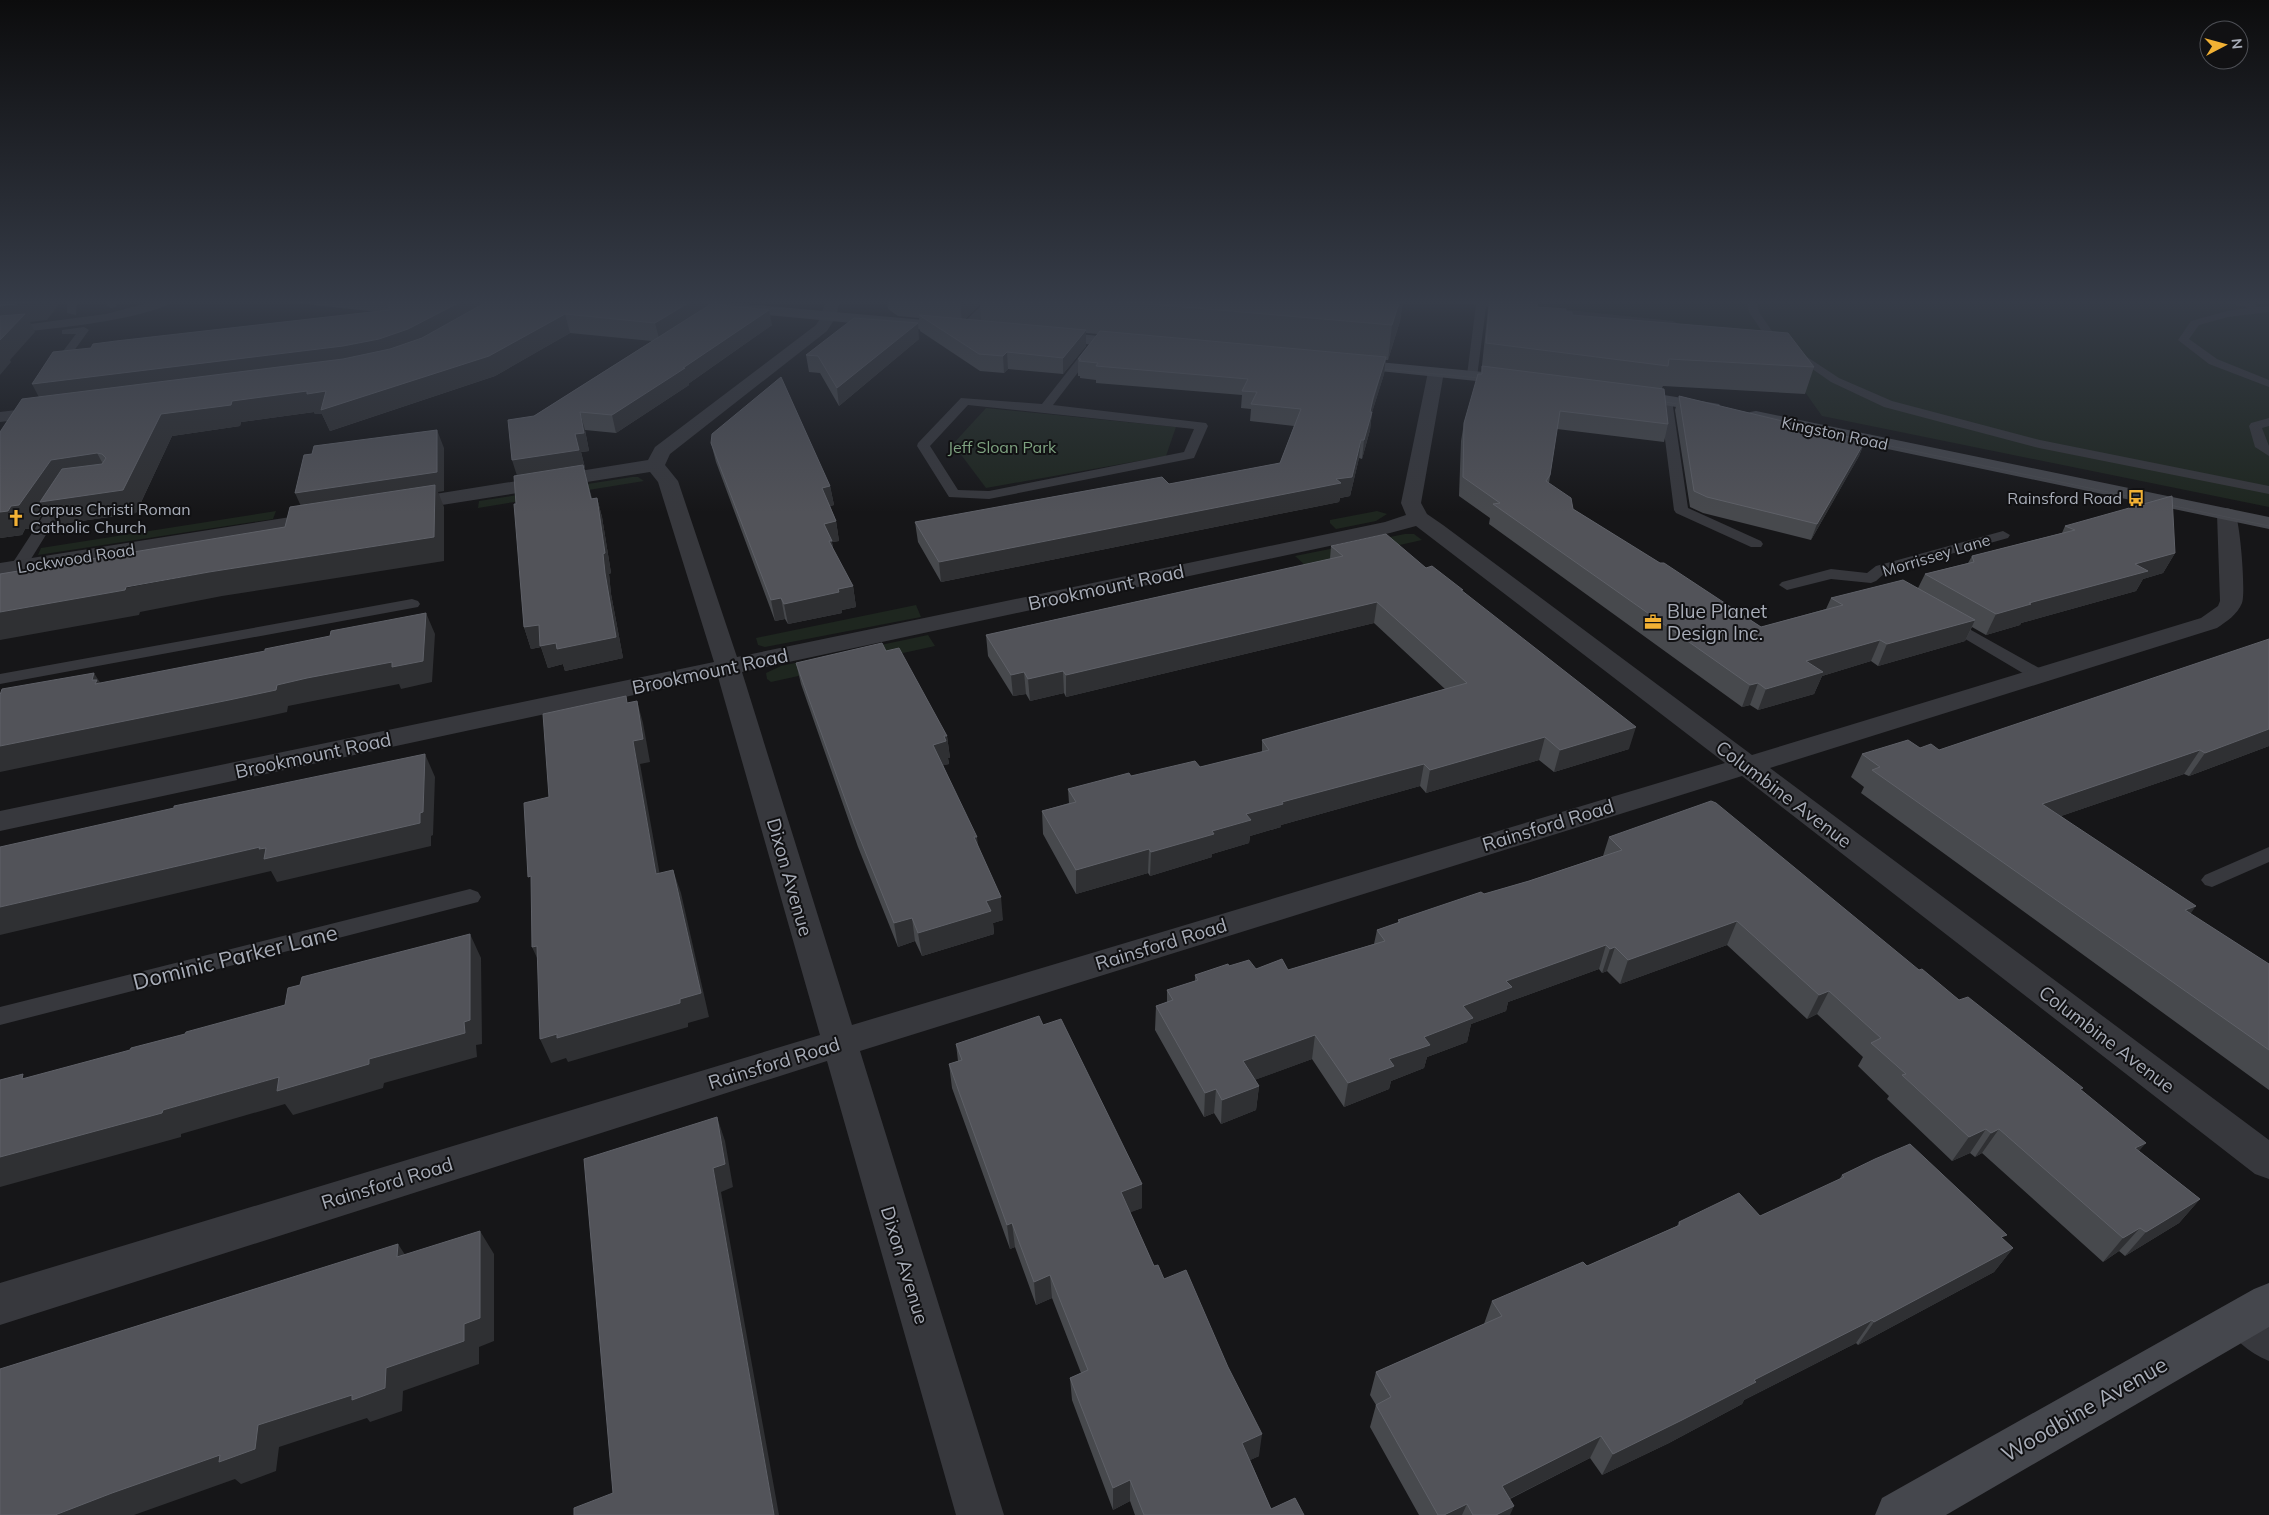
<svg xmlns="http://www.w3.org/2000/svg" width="2269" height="1515" font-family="Mulish,sans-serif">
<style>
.green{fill:#1e261f}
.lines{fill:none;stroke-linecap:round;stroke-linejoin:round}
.service{fill:#37383d;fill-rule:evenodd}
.minor{fill:#37383d;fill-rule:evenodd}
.tertiary{fill:#37383d;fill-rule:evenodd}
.secondary{fill:#45474d;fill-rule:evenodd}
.tram{stroke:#4a4c52;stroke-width:1}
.wall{fill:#47494d;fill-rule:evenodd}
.shaded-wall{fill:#2f3033}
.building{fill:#525359;stroke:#5f6168}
.labels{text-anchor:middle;stroke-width:4;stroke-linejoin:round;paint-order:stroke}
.far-street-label{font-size:16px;fill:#a8adb8;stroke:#111113}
.far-park-label{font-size:16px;fill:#7fa381;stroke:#111113}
.far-poi-label{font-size:16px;fill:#a8adb8;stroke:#111113;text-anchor:end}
.street-label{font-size:19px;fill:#a8adb8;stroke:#111113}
.poi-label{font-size:19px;fill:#a8adb8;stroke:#111113;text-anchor:start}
.near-street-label{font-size:22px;fill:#a8adb8;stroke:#111113}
</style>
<rect width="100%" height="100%" fill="#161618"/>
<path class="green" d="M1421,300h848v207l-447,-91 -49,-69 -237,-36z
M986,408l190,19 -10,29 -180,32 -33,-44z
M632,477h6l6,4 -166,27 1,-7z
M276,511l-3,8 -235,36 3,-7z
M1377,511l10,3 -11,7 -40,8 -6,-6v-3z
M1405,534h9l8,6 -116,26 -11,-10z
M916,605l5,12 -156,30 -7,-2 -2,-7z
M928,635l7,11 -164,36 -4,-3 -1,-6 15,-7z"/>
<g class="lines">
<path class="service" d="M67,300h10l-1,15 -9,-2z
M109,300h10l-4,7 -4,1 -5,-3z
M159,300h15c-21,20 -141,31 -174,34v-6l106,-14z
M1451,300c15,0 57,-2 68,7l-5,3 -28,-3 -9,70 -4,1 -6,-3 9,-70 -20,-2z
M1746,300h10l3,12 15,22 -1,2h-8l-16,-24z
M2217,300h20l19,4v3l13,-1v6l-41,5 -29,8 -10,14 28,20 52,21v7l-60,-23 -31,-24 13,-19 36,-10 22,-3z
M1549,308l124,13 5,3 -5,3 -128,-14 -1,-2z
M84,327l5,3 -31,43h-8l-2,-2 28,-37h-14v-4z
M1094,342l5,3 -46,60 153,18 2,3 -14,32 -205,41 -40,-2 -32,-51 1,-3 43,-45 81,6 48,-61zM968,405l226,24 -10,23 -195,39 -31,-1 -28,-44z
M1792,347l47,31 53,23 148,39 229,46v8l-230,-46 -155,-41 -53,-25 -43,-30 -1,-2z
M1666,396l6,4 16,108 73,33 2,3 -2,3h-10l-75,-34 -2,-3 -14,-110z
M2269,418v8l-7,2 7,18v10l-14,-9 -6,-21 2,-3z
M63,492l7,4 -44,71 -3,3h-10l-3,-3 48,-74z
M2003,531l7,4 -2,3 -122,34 -10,9 -5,2 -40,-4 -44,11 -8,-5 3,-3 49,-13 36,4 9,-7z
M412,599l6,2 2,3 -2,3 -418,77v-10z
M1946,616l102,57 3,4 -3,4h-12l-96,-57 -2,-3z
M2269,847v15l-57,25 -7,-2 -4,-5 4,-5z
M470,889l8,3 3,5 -3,5 -478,123v-18z"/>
<path class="minor" d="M987,300h16l-33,32h-10l-3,-3 3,-3z
M828,312l8,5 -9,14 -157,123 -5,11 13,16 59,176 648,-135 21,-7 -5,-12 27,-131 2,-4h12l2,4 -23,131 6,11 16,11 309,230 449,-137 17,-12 2,-5 -3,-87 3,-4 7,-2 7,2c6,8 12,84 8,93 -5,12 -15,18 -25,25l-447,140 499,372v39l-14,-5 -513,-398 -882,275 144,464h-48l-129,-454 -827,264v-42l820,-248 -102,-358 -718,154v-20l714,-149 -56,-180 -8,-10 -246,39 -7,-2 -3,-4 3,-4 7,-2 244,-39 7,-13 161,-122 7,-11zM1416,526l309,237 -873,262 -110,-353 648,-139z
M48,406l6,1 3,4 -3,4 -54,7v-10z
M322,512l7,2 3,4 -3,4 -329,55v-14z
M2245,1297l15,6 9,8v50c-21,-9 -37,-22 -46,-43l7,-15z"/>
<path class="tertiary" d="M826,300h14l-4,17 -8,5 -8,-5z"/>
<path class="secondary" d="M644,300h55l259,23 8,5 -8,5 -307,-29z
M1048,331l82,8 8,5 -8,5 -88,-10 -2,-3 2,-3z
M1347,359l168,16 6,1 2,4 -2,4 -6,1 -174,-18 -2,-3 2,-3z
M1627,389l86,14 6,1 3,4 -3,4 -6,1 -92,-15 -3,-4 3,-4z
M1756,411l513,106v12l-519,-109 -3,-4 3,-4z
M2269,1283v44l-323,188h-71l7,-17 372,-209z"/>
<path class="tram" d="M671,300l93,9
M756,312l110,10
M858,317l75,7
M1072,337l35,3
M1371,368l120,11
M1652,400l39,6
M1723,408l123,24
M1838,435l431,91"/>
</g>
<path class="wall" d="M269,300h438l1,6 64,19 -84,59 1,1 -73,48 -31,-3 4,21 -8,1 4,16h-1l8,31 5,-1 5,19 9,56 -2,1 2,20 12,64 -58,13 -2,-7 -15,4 -7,-21 -10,2 -7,-22 -8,-123 1,-29 17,-59 118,-75 -82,-8 -75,43 -165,55 -8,-17h-7l-1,-2 -73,10 -1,4 -68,10 -36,77 -82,12 -9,-15 -12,18 -8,1 -3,6 -22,3v-106l39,-35 339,-85z
M887,300h516l-3,21 -12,39h-2l-2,14 -12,38 -2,18 -8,29 -3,-1 -9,38 -10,2 -1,4 -398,80 -23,-40 -3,-20 254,-38 111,-21 14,-37 -44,-5 1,-12 -10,-1 1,-13 -146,-12v-3l-16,-2v-2h-2v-17l20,-25 -12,-1v13l-23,28 -55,-5 -4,4 -24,-2 -60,-40 -1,-13 -21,-2 -10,-7zM980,304l1,16 -16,-1z
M1489,300h49l-1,7 29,5 6,3 242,52 -9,27 -142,-8 -1,2 6,36 -4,18 -107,-13 -8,54 24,26 188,118 65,-18 5,-11 87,-10 7,-14 43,-11 4,-7 90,-23 3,-7 110,27 -12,20 -20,6 -7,12 -115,32 -1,2 -34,10 -14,-8 -7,14 -87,25 -7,-5 -49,15 -8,18 -56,16 -8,-5 -8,2 -253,-183 1,-6 -31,-22 2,-55 3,-18 17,-49z
M919,339l-80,67 -19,-33 -11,-1 -3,-17z
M1679,396l186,45 -6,15 -48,84 -108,-27 -13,-6 -15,-97z
M711,443l119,43 4,19 -4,1 6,15 3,20 -7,1 1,8 20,36 3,21 -14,3v3l-54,11 -3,-5 -10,2 -59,-159z
M1331,546l95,22 37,24 166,157 -75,23 -15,-12 -113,33 -6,-7 -139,39v2l-31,9 -1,7 -37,11v3l-62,19 -2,-3 -72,21 -33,-60 -1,-23 27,-8 -1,-14 63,-13 69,-9 62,-15v-12l183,-51 -71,-66 -308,74 -2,-4 -34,8 -4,-7 -13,2 -25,-40 -2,-21 344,-76z
M886,651l61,85 3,22h-2l1,6 -6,1 35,82 25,73 -10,3 1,11 -72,22 -7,-15 -17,6 -40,-100 -57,-163 -5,-21z
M2269,746l-80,30 -5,-2 -123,42 129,98 79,50v126l-408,-297 3,-6 -13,-10 11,-23 58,-6 19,2z
M1609,837l310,133 162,120 58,61 61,48 -21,24 -54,33 -6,-5 -16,11 -121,-109 -7,4 -5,-4 -18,8 -65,-62 2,-3 -31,-30 5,-9 -46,-43 -10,5 -80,-74 -107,39 -13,-13 -5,2 -3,-4 -91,33 -2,9 -35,13 -4,18 -40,15 -3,11 -33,13 -2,8 -45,18 -32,-48 -58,21 5,6 -3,24 -35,14 -7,-11 -10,4 -49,-87 1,-24 11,-4v-12l28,-9v-6l34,-9 27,3 32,1 86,-26 3,-14 21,-7v-3l131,-39 74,-25z
M1043,1025l99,159v24l-12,4 24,54 10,13 95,177 -9,4 21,49 33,6h-169l-5,-14 -17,9 -41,-110 -2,-22 11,-5 -29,-75 -16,7 -21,-58 -5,2 -58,-161 -3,-24 9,-3 -2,-17z
M1842,1175l161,64 10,9 -19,24 -136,73 -2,-2 -112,57 -2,4 -73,39 -67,32 -12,-17 -80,41v16h-91l-49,-88 6,-22 -6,-10 6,-23 108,-48 8,-23 95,-35 90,-40 2,-4 81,-6 79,-36z"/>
<path class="shaded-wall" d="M38,300h24l-15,20 -17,2 5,10 -25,28 1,2 -11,13v-69z
M464,300h39l-88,48 -372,57 -11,-21z
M693,300h14l2,11 -49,31 -5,-19z
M960,300h20v4l-18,18z
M1400,300h3l-3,21 -12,39 4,-35z
M769,310l3,15 -84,59 1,1 -73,48 -4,-18z
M565,314l5,19 -75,43 -165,55 -8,-17h-7l-1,-2 -73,10 -1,4 -68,10 -36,77 -82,12 -9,-15 -12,18 -8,1 -3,6 -22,3v-26l11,-6 40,-46 46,-7 12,22 14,15 38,-76 71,-13z
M918,323l1,16 -80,67 -2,-18z
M1086,330v16l-23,28v-16z
M1007,352l1,17 -4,4 -1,-17z
M1386,357l-2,17 -13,42 1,-4 -2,18 -8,29 2,-19 6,-28z
M580,412l5,18 4,21 -8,1 4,16h-1l12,50 -78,-39 -6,-19 63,-26z
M437,430l7,18v43l-6,1 6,15v54l-222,35 -82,16 -1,3 -139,25v-28l209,-40 225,-35 -130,-24 -9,-20z
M1361,440l-2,18 -9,38 -10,2 -1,4 -398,80 -2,-20 397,-83z
M1865,441l-6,15 -48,84 6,-16z
M830,486l4,19 -9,2 -3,-19z
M597,498l5,19 9,56 -2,1 2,20 12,64 -58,13 -2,-7 -15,4 -7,-21 -10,2 -7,-22 81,-54z
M836,521l3,20 -7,1 3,19 -11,-37z
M2175,553l-12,20 -20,6 -7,12 -115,32 -1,2 -34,10 10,-21 33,-11 106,-39z
M853,586l3,21 -14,3v3l-54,11 -4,-20z
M781,598l4,21 -10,2 -4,-21z
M1377,602l-3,21 -308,74v-22z
M426,613l9,21 -3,48 -31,7 -2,-5 -81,16 -30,6 -1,6 -46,10 -241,50v-26l277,-61z
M1975,620l-10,21 -87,25 9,-22z
M1880,640l-9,21 -49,15 -8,18 -56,16 8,-21 40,-28z
M1063,671l1,22 -34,8 -2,-22z
M1024,672l2,22 -13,2 -2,-21z
M94,673l14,22 -1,2 -15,-17z
M1758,683l-8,22 -8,2 8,-22z
M637,701l6,22 7,39 -10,2 24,134 -8,-24 -23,-133z
M1636,727l-7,22 -75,23 6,-22z
M2269,729v17l-80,30 16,-23z
M944,736h3l3,22h-2l1,6 -13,3 -3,-22z
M1545,737l-6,23 -113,33 4,-23z
M2200,750l-16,24 -155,53 13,-23z
M425,754l10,23 -2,58 -2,1v10l-154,36 -6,-11 -271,64v-28l260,-60 160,-34z
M1424,764l-4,22 -139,39v2l-31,9 -1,7 -37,11v3l-62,19 1,-24 61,-21 34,-17 36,-12z
M974,837h3l3,23z
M1149,849l-1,24 -72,21v-24z
M673,870l8,23 28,124 -21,6v4l-120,35 -2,-4 -15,5 -11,-24 17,-5z
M1001,897l2,23 -10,3 1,11 -72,22 -4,-23 68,-32z
M2196,906l-17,24 6,-20z
M912,918l3,23 -17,6 -4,-24z
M1737,921l-10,24 -107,39 8,-24z
M470,934l11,24 1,86 -6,1 1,12 -93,26 -1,5 -90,27 -8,-11 -104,30v3l-181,50v-30l279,-80 90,-18 95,-37z
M1606,945l-7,24 -91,33 -2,9 -35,13 -4,18 -40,15 -3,11 -33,13 -2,8 -45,18 4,-24 41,-24 35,-22 39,-31 43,-25z
M537,946l6,25 -11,-24z
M1615,947l-8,24 -5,2 8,-24z
M1829,991l-12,23 -10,5 12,-24z
M1315,1035l-3,24 -71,26 2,-24z
M1259,1086l-3,24 -35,14 1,-24z
M1216,1089l-2,24 -10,4 1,-24z
M717,1117l8,24 8,46 -12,5 58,323h-5l-61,-347z
M1986,1129l-16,24 -18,8 17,-24z
M1999,1129l-17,24 -7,4 16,-24z
M2146,1143l-20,23 9,-18z
M1142,1184v24l-21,8v-24z
M2200,1199l-21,24 -54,33 21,-24z
M1012,1223l3,24 -5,2 -3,-24z
M2140,1228l-21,23 -16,11 20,-24z
M480,1231l14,23v87l-15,6v17l-76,27 -1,20 -32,11 -3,-4 -88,29 -3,24 -35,13 -6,-5 -101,36h-79l331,-147 78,-44z
M398,1244l15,23 -16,-10z
M2013,1248l-19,24 -136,73 16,-23z
M1050,1275l2,23 -16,7 -2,-23z
M1872,1320l-16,23 -112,57 -2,4 -73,39 -67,32 11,-21 141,-74z
M1262,1434l-3,22 -19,9 2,-22z
M1601,1436l-11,22 -97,49 9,-21z
M1130,1480v21l-17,9v-22z
M1467,1504l-5,11h-18z
M1514,1506l-4,9h-14z"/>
<path class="building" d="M0,300h38l-1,1 -37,5z
M389,300h75l-56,29 -29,10 -36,7 -311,38 21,-32 38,-4 2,-4 23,-3 273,-31z
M490,300h203l-38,23 -90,-9 -76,42 -168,54 5,-19 -19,3v-3l-75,10 -1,4 -70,9 -38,76 -83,12 22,-33 40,-5 4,-6 -4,-4 -5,-1 -46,7 -32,45 -8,1 -3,5 -8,1v-80l22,-33 321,-40 47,-10 32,-11z
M1103,300h297l-8,25z
M1490,300h48l-1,7 29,2v3h6v3l216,18 26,34 -145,-8 -1,7 -182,-23z
M711,304l58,6 -86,58h2l-73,47 -32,-3 4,21 -9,1 4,16 -67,10 -4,-40 26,-4z
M25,314l-25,26v-24z
M919,315l167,15 -23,28 -56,-6 -4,4 -24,-2z
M854,318l64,5 -81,65 -19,-32 -12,-1z
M1100,331l286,26 -13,41 -3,14h2l-8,28h-3l-9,37 -16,2 5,4 -402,79 -24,-40 247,-45 7,7 111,-21 21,-54 -50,-5 6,-12 -15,-1 6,-12 -152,-13 2,-3 -19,-2 2,-2h-3z
M1482,366l182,23 4,35 -108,-13 -10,64 -4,6 25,17 2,11 87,54h4l97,64 82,-22 -12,-7 72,-18 72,40 -88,24 -7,-4 -74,21 17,11 -57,17 -8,-6 -8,2 -257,-181 7,-1 -37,-26 1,-54 14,-49h4z
M781,377l49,109 -8,2 14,33 -12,3 8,17h-3l24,45 -15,3 1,3 -55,12 -3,-6 -10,2 -60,-157 1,-9z
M1679,396l186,45 -48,83 -110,-27 -13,-6z
M437,430v42l-142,21 9,-38 8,-1 2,-8z
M583,465l8,34 6,-1 8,55 -2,1 2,19 11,64 -59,12 -1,-6 -16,3 -1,-21 -15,2 -10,-123h2l-2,-28z
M435,485l-1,52 -225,35 -83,15 -1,3 -125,22v-38l285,-47 5,-20z
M2172,496l3,57 -40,11 13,7 -119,32 2,1 -35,10 -71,-40 49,-12 -2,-6 103,-26 -10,-4z
M1386,534l40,34 6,-2 31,24h-2l175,137 -76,23 -15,-13 -115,33 -6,-6 -142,38 1,2 -37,10 5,6 -39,11 2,3 -63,18 -2,-3 -73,21 -34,-59 34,-9 -8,-13 61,-16 2,3 64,-15 5,6 69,-17 -7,-10 205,-57 -90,-81 -311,73 -3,-4 -35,8 -4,-7 -13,3 -25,-40 357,-79 -12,-10z
M426,613l-3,48 -31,6v-5l-85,16 -30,7 -1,5 -47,10 -229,46v-51l2,-6 92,-16 -2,7h5l-2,4 170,-33v-2l65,-13 1,-5z
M2269,639v90l-64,24 -5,-3 -158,54 154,102 -11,4 84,54v86l-397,-280 8,-3 -18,-13 46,-14 12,8 11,-4 8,6z
M882,643l4,8 13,-3 48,88h-3l2,5 -13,4 44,92h-3l27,60 -15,4 5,10 -73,22 -6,-15 -18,5 -40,-99 -58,-161z
M626,696l1,7 10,-2 6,38 -10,2 23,133 17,-4 28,123 -21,6v4l-123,35v-4l-17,5 -3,-93 -5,1 -1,-71 -3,1 -4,-74 25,-6 -6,-83z
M425,754l-2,58 -3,1v10l-156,36 2,-11 -7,1 1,-2 -260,60v-60l174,-39v-2z
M1711,801l5,2 203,167 3,-1 37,31 9,-3 115,91 -3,1 66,54 -11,5 65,51 -54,33 -6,-4 -17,10 -124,-109 -8,4 -5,-4 -17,8 -67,-62 4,-1 -35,-31 10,-5 -52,-47 -10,4 -82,-74 -109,39 -13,-13 -5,2 -4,-4 -100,36 6,6 -49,19 10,12 -49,19 6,8 -41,14 5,7 -46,17 -33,-48 -72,26 16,25 -37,14 -6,-11 -11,4 -49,-87 17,-6 -6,-10 31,-10 -3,-5 33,-11 1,2 20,-6 7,9 26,-10 6,11 97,-29 -8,-11 23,-8 -2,-2 83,-28 3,2 45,-13 93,-31 -13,-13z
M470,934v86l-6,2 1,11 -96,26v5l-92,27 2,-14 -116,33 -1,3 -162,44v-77l23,-6 -1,5 108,-29 1,-2 54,-14 1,-2 99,-27 3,-17 12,-3 2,-8z
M1039,1016l4,9 18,-6 81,165 -21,8 33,74 4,-1 6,14 22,-9 42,97 34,67 -20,9 29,66 24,-11 9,17h-160l-14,-35 -17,8 -43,-110 18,-8 -38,-95 -16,7 -22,-59 -5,2 -58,-161 13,-4 -6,-16z
M717,1117l8,47 -12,4 61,347h-200v-7l39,-15 -29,-334z
M1910,1144l97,91 -6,2 12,11 -139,74 -2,-2 -118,60 2,2 -74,38 -69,34 -12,-18 -99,50 12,20 -18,9h-23l-6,-11 -23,11h-6l-62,-110 15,-8 -15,-25 126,-56 -10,-15 91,-39 4,4 93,-41 -1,-3 60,-29 21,23 84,-39 -2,-2 33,-16z
M480,1231v87l-16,6v17l-78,27 -1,20 -33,12v-5l-94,30 -3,24 -36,13 1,-7 -108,38 -57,22h-55v-146l398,-125 -1,13z"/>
<linearGradient id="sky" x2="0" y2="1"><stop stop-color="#0c0c0d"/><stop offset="0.59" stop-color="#363c48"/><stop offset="1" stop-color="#363c48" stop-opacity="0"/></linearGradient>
<rect width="2269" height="512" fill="url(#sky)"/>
<defs>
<g id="bus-bare" transform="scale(1.35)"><path d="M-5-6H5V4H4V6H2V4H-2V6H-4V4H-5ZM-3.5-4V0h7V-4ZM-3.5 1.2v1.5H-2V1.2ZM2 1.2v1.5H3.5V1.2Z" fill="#f2b134" stroke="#111113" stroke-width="2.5" paint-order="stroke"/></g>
<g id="church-bare" transform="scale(1.35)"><path d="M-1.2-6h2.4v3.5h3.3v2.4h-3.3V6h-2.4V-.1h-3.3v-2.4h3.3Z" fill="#f2b134" stroke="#111113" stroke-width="2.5" paint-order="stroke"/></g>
<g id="office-bare" transform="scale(1.35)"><path d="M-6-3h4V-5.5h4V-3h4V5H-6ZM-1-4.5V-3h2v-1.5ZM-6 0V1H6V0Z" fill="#f2b134" stroke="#111113" stroke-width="2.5" paint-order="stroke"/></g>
</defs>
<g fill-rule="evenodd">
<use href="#bus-bare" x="2136" y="498"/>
<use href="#church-bare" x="16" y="518"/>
<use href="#office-bare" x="1653" y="622"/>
</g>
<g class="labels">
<g class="far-street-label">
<text transform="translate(1835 433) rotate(12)" y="6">Kingston Road</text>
<text transform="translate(1936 555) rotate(-17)" y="6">Morrissey Lane</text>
<text transform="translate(76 558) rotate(-9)" y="6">Lockwood Road</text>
</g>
<g class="far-park-label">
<text x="1002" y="453">Jeff Sloan Park</text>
</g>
<g class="far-poi-label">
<text x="2122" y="504">Rainsford Road</text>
<text x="30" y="515" text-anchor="start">Corpus Christi Roman<tspan x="30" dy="18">Catholic Church</tspan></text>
</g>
<g class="street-label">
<text transform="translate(1106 587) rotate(-12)" y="7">Brookmount Road</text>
<text transform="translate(710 671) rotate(-12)" y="7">Brookmount Road</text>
<text transform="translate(313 755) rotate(-12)" y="7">Brookmount Road</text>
<text transform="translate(1784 794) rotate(37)" y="7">Columbine Avenue</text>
<text transform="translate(1548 825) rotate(-17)" y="7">Rainsford Road</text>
<text transform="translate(790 877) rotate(74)" y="7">Dixon Avenue</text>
<text transform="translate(1161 944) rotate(-17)" y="7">Rainsford Road</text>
<text transform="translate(2107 1039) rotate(37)" y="7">Columbine Avenue</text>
<text transform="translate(774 1063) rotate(-17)" y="7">Rainsford Road</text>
<text transform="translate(387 1183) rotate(-17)" y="7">Rainsford Road</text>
<text transform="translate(905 1265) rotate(73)" y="7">Dixon Avenue</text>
</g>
<g class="poi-label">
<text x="1667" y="618">Blue Planet<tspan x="1667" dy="22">Design Inc.</tspan></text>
</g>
<g class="near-street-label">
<text transform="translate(235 957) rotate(-14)" y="8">Dominic Parker Lane</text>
<text transform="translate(2084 1409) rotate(-30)" y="8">Woodbine Avenue</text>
</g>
</g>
<g transform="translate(2224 45) rotate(84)"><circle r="24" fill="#111113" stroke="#4d4f55"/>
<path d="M0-4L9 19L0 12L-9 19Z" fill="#f2b134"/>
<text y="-8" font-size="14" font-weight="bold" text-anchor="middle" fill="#a8adb8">N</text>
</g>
</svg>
